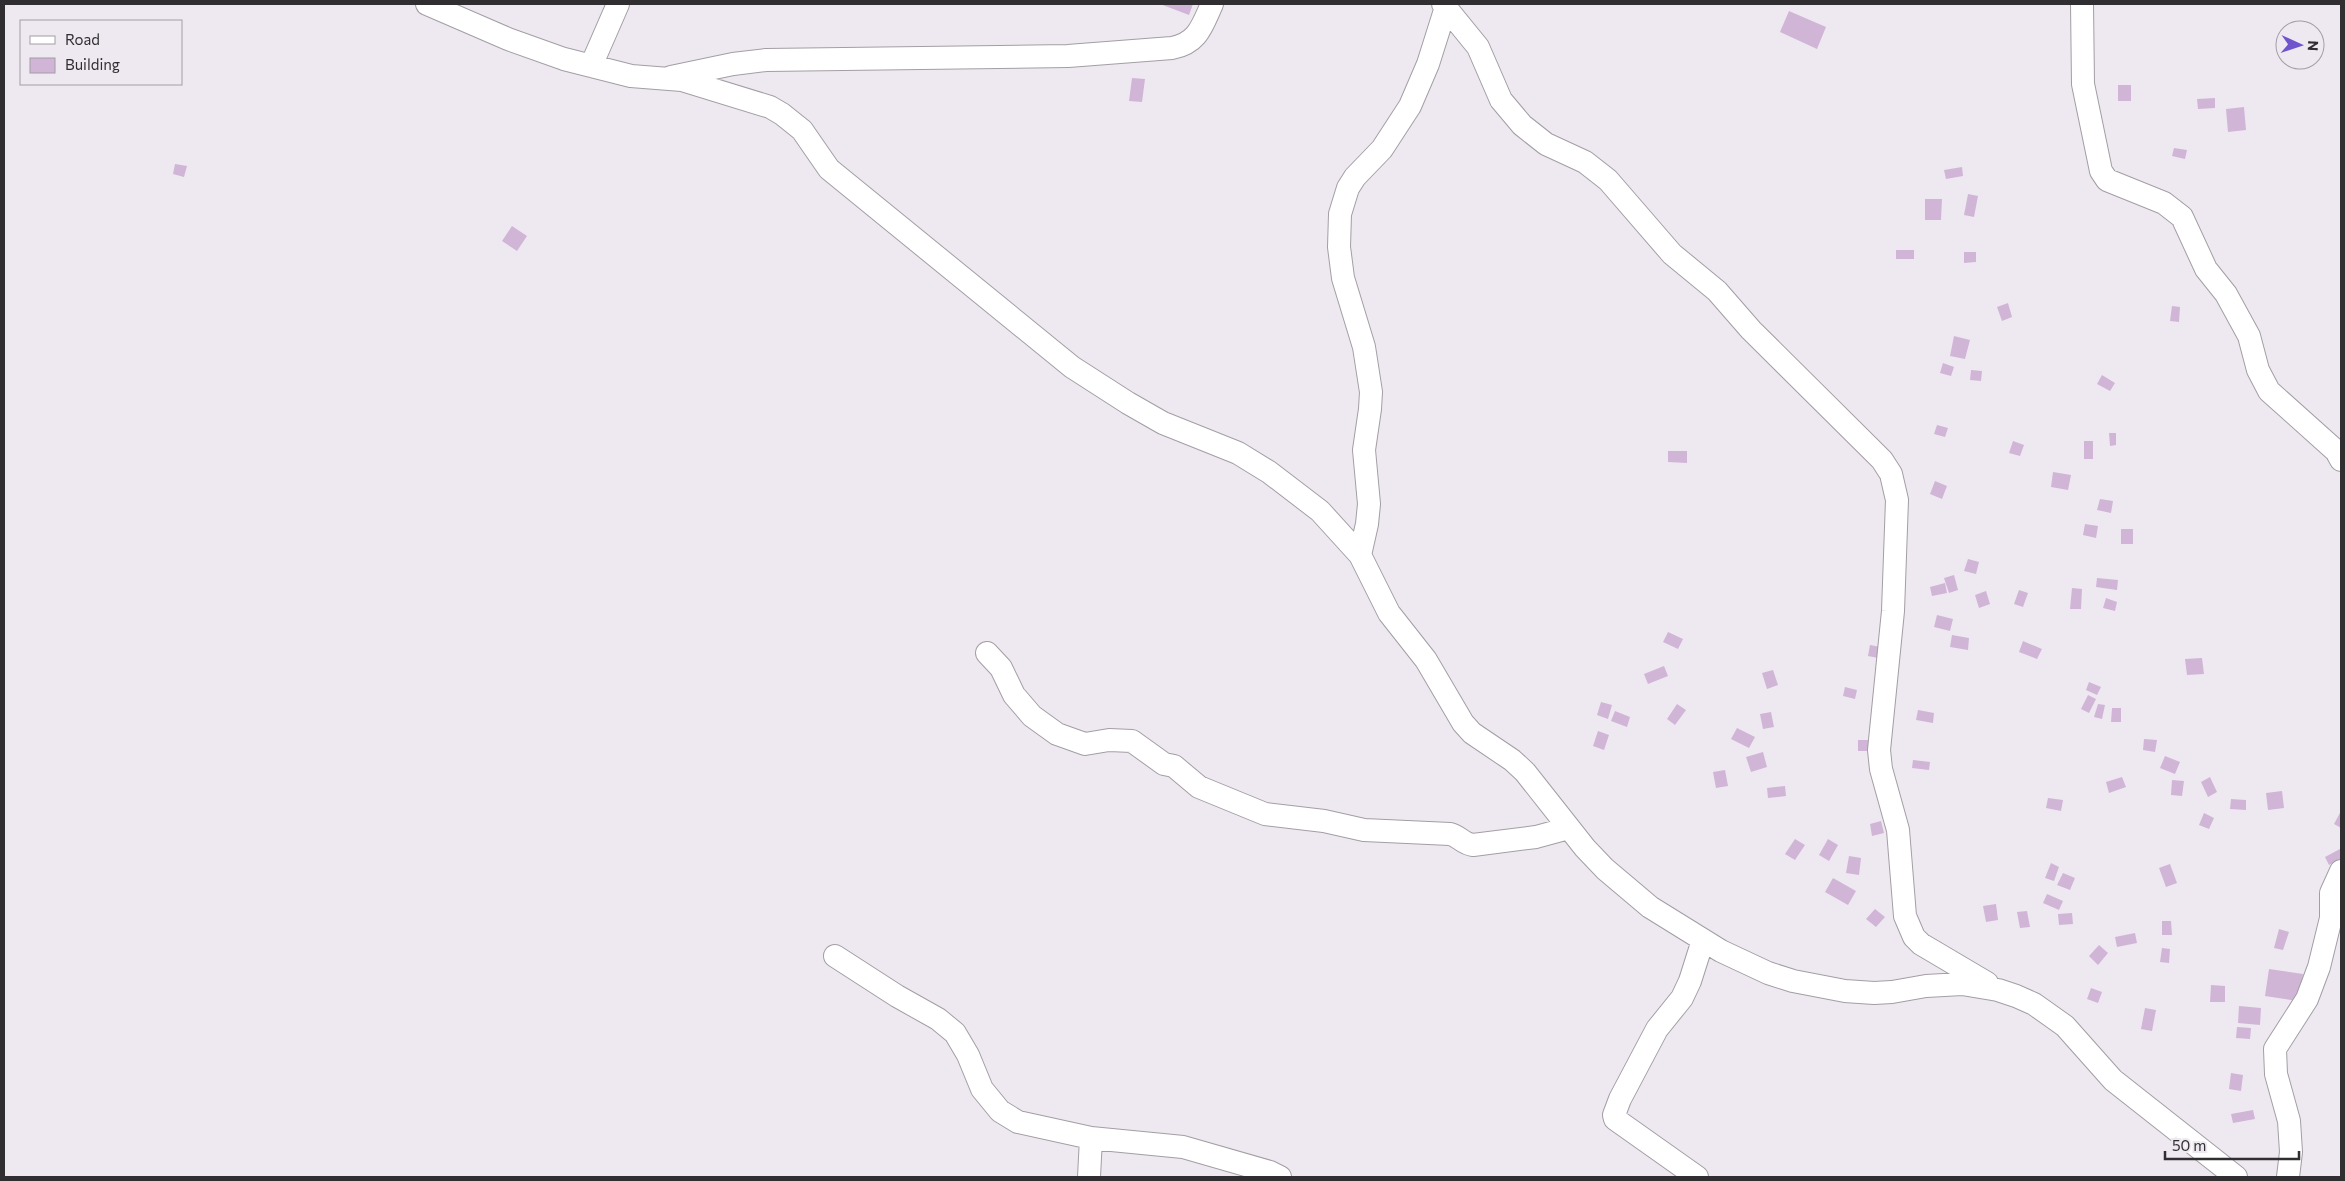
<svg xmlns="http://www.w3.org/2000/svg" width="2345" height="1181" font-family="Commissioner,sans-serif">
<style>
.building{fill:#d0b5d7}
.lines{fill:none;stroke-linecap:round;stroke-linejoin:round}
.minor-casing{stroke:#a39ea4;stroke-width:24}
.minor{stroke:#fff;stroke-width:22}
</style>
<rect width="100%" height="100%" fill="#eee9f0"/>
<path class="building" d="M1160,4h33l-4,11z
M1789,11l37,16 -9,22 -37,-17z
M1132,78l13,1 -3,23 -13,-1z
M2118,85h13v16h-13z
M2215,98v10l-17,1 -1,-10z
M2244,107l2,23 -18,2 -2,-23z
M2174,148l13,2 -2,9 -13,-3z
M175,164l12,2 -3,11 -11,-3z
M1962,167l1,9 -17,3 -2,-9z
M1968,194l10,2 -4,21 -10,-2z
M1925,199h17l-1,21h-16z
M512,226l15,10 -10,15 -15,-10z
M1896,250h18v9h-18z
M1964,252h12v10l-12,1z
M2008,303l4,14 -10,4 -5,-14z
M2172,306l8,1 -1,15 -9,-1z
M1954,336l16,4 -5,19 -15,-3z
M1943,363l11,4 -3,9 -11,-3z
M1971,370l11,1 -1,10 -11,-1z
M2102,375l13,8 -5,8 -13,-7z
M1937,425l11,3 -3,9 -11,-3z
M2109,433h7v12l-6,1z
M2013,441l11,4 -4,11 -11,-3z
M2084,441h9v18h-9z
M1668,451h19v12l-19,-1z
M2053,472l18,3 -3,15 -17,-3z
M1935,481l12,5 -5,13 -12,-5z
M2100,499l13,2 -2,12 -14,-3z
M2085,524l13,2 -2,12 -13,-3z
M2121,529h12v15h-12z
M1968,559l11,3 -3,12 -12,-3z
M1954,575l4,15 -9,3 -5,-15z
M2097,578l21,2 -1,10 -21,-3z
M1945,583l2,10 -15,3 -2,-9z
M2072,588l10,1 -1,20h-11z
M2019,590l9,3 -5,14 -9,-3z
M1986,591l4,13 -11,4 -4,-13z
M2106,598l11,4 -2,9 -12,-3z
M1937,615l16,4 -3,12 -16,-4z
M1668,632l15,7 -5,10 -15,-7z
M1952,635l17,3 -1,12 -18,-3z
M2023,641l19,8 -5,10 -18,-7z
M1870,645l16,3 -3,11 -15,-3z
M2202,658l2,16 -17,1 -2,-16z
M1664,666l4,10 -20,8 -4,-10z
M1773,670l5,15 -11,4 -5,-16z
M2089,682l12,5 -4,8 -11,-5z
M1845,687l12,3 -2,9 -12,-3z
M2088,695l8,4 -7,14 -8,-4z
M1601,702l11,3 -4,14 -11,-4z
M1677,704l9,6 -11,15 -8,-6z
M2098,704l7,1 -3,14 -8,-2z
M2112,708h9v14h-10z
M1918,710l16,3 -1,10 -17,-3z
M1615,711l15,6 -3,10 -16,-6z
M1771,712l3,15 -11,2 -3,-15z
M1737,728l18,9 -6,11 -18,-9z
M1598,731l11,4 -5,15 -11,-4z
M2144,739l13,1 -2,12 -12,-2z
M1858,740h10l1,11h-11z
M1763,752l4,15 -16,5 -5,-15z
M2165,756l15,6 -5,12 -15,-6z
M1913,760l17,2 -1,8 -17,-2z
M1725,770l3,16 -12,2 -3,-16z
M2122,777l4,10 -17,6 -3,-11z
M2210,777l7,15 -9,5 -7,-15z
M2172,780l12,1 -2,15 -11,-1z
M1785,786l1,10 -18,2 -1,-10z
M2282,791l2,17 -16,2 -2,-17z
M2048,798l15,2 -2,11 -15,-3z
M2231,799l15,1v10l-16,-1z
M2341,811v17l-7,-4z
M2204,813l10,5 -5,11 -10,-4z
M1881,821l3,12 -12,3 -2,-12z
M1795,839l10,6 -10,15 -10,-6z
M1828,839l10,6 -9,16 -10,-6z
M2340,849l1,10 -12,6 -4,-8z
M1849,856l12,2 -2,17 -13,-2z
M2051,863l8,4 -5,14 -9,-3z
M2170,864l7,19 -11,4 -7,-19z
M2063,873l12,5 -5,12 -13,-5z
M1833,878l23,13 -8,14 -23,-13z
M2047,894l16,7 -4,9 -16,-7z
M1996,904l2,16 -12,2 -3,-16z
M1875,909l10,8 -9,10 -10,-8z
M2027,911l3,16 -10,1 -3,-16z
M2072,913l1,11 -14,1 -1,-11z
M2162,921h9l1,14h-10z
M2279,929l10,3 -6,18 -9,-2z
M2135,933l2,10 -20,4 -2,-10z
M2099,945l9,8 -10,12 -9,-9z
M2162,948l8,1 -1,14 -9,-1z
M2269,969l34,5 -5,27 -33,-5z
M2211,985l14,1v16h-15z
M2091,988l11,4 -4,11 -11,-4z
M2239,1006l22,2 -1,17 -22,-2z
M2145,1008l11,2 -4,21 -11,-2z
M2237,1027l14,1 -1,11 -14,-1z
M2231,1073l12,2 -2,16 -12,-2z
M2253,1110l2,9 -22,4 -2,-9z"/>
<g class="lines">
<g class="minor-casing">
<path id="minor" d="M427,4l81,35 56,20 67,17 51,4 88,27 12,7 20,16 27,39 243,198 56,36 35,20 75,30 31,19 51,39 40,44 29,58 37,47 37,63 9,10 40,27 13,12 60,76 20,21 45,38 71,44 47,22 25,8 52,10 29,2 18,-1 34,-6 36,-2 36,6 18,6 18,8 31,22 48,54 123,97
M1443,4l35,43 23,53 21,25 24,19 39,18 23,18 64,74 45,37 34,39 131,130 9,14 6,26 -4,111 -14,139 2,19 17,61 7,86 9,21 7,7 66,39
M2082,4l1,80 18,87 6,9 57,23 18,14 24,52 20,25 23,42 9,34 11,21 67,60 5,9
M591,66l27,-62
M671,77l62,-13 33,-4 302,-4 104,-8c26,-5 30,-22 40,-44
M1360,555l7,-31 2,-20 -5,-54 6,-41 1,-17 -7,-45 -21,-69 -4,-31 1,-33 8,-26 7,-11 27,-28 28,-43 18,-42 18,-57
M987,653l14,15 13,27 18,21 25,18 28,10 24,-4 23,1 32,23 10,2 25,21 66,27 59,7 40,9 86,4c9,2 13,10 23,11l63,-8 33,-9
M835,956l62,40 41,23 17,14 13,22 14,34 18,22 18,11 73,16 92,9 87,25 10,5
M1089,1177l2,-39
M1697,1177l-82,-58 -1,-4 6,-16 37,-70 25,-31 8,-17 13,-41
M2288,1177l3,-25 -2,-31 -13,-47 -1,-25 32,-50 12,-32 12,-49v-25l10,-22"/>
</g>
<use href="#minor" class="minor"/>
</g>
<rect width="2345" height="1181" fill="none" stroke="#302e31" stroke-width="10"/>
<rect x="20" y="20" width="162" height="65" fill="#eee9f0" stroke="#a29ea4"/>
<rect x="30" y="36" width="25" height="8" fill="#ffffff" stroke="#a29ea4"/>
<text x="65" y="45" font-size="15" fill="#302e31">Road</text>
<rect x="30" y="58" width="25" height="15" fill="#d0b5d7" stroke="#a29ea4"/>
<text x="65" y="70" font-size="15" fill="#302e31">Building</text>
<g transform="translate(2300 45) rotate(93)"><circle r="24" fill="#eee9f0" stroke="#a29ea4"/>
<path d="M0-4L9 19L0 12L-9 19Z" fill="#7054cd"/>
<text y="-8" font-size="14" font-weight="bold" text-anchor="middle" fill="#302e31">N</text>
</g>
<path d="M2165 1151v8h134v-8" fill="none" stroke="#302e31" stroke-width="2.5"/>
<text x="2172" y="1151" font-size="15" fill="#302e31" stroke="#eee9f0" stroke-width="4" paint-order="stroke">50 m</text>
</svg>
